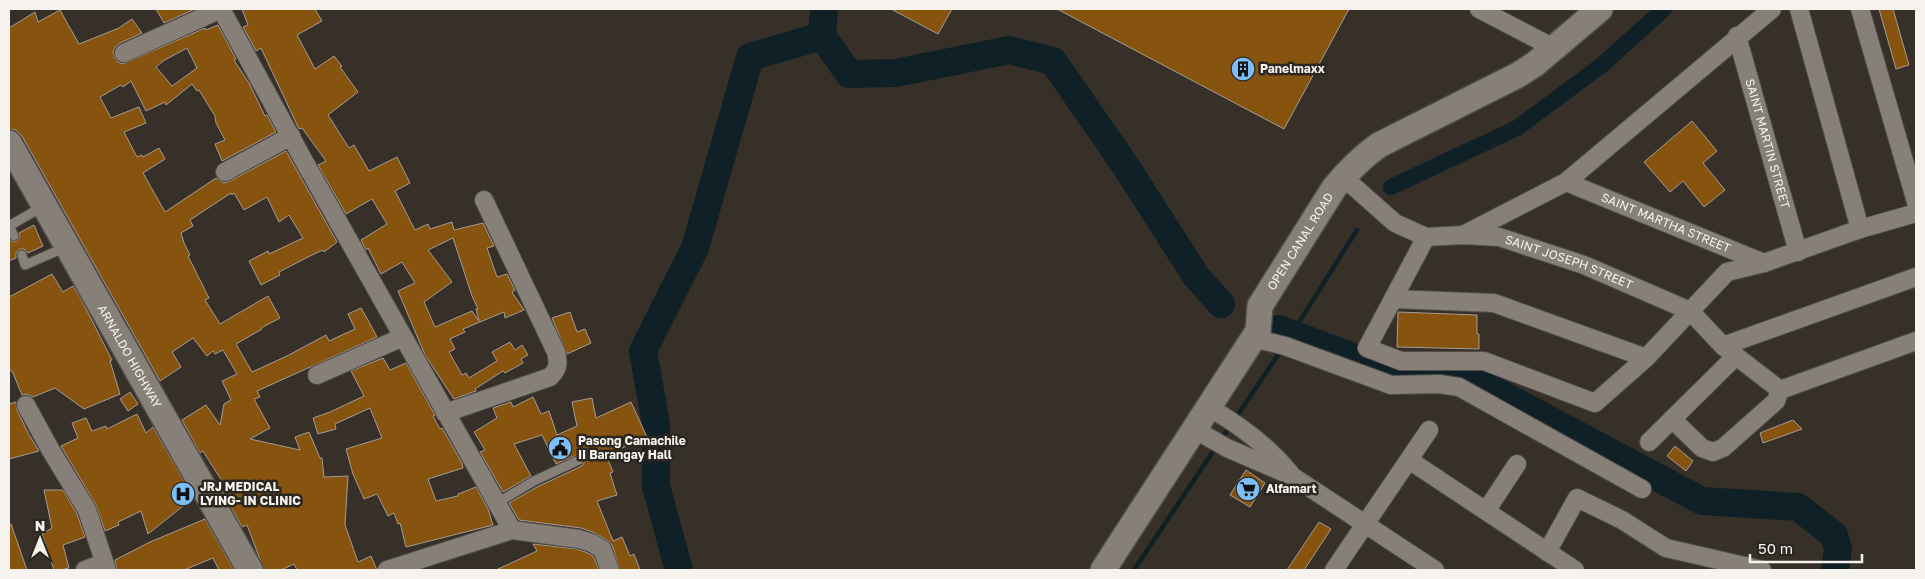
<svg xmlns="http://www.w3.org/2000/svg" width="1925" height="579" font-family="'Golos Text',sans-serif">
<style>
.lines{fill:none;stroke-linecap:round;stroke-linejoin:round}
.stream{stroke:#0f2126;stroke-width:4.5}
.canal{stroke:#0f2126;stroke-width:16}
.river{stroke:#0f2126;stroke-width:28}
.building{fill:#86540f;stroke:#a49c94;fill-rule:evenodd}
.service-casing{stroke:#514c47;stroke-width:11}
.minor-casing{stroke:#514c47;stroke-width:20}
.secondary-casing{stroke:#514c47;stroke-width:28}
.service{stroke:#878078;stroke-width:9}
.minor{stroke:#878078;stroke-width:18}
.secondary{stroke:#878078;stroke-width:25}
.labels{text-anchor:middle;stroke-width:5;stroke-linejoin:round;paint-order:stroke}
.poi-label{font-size:12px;font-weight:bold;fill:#f6f2ee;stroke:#2c2620;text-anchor:start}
.street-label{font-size:12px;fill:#f6f2ee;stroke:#2c2620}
</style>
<rect width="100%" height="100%" fill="#363029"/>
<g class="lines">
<path class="stream" d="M1286,343l71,-113
M1235,419l47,-70
M1221,440l9,-14
M1134,570l82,-123"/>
<path class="canal" d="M1391,187l126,-59 85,-63 62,-56"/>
<path class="river" d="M824,9l-2,27 27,38 47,-1 113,-23 44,11 72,104 71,111 25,28
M1279,329l111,42 75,4 237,126 96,6 36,28 4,14 -3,21
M679,570l-23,-84v-62l-13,-73 52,-103 55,-191 72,-21"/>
</g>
<path class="building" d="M156,9h39l-31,14z
M242,9h73l7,12 -25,14 18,34 19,-13 8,10 -2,1 18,25 -30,23 21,33 5,-3 15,26 28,-14 13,26 -15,8 20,39 13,-6 2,5 22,-7 2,8 29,-7 11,23 -7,2 10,29 10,-3 8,16 -3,2 12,18 -19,8 -1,-6 -41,17 2,3 -15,7 5,10 -6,3 13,23 4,-2 3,5 28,-17 -5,-9 18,-10 5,8 7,-5 6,10 -7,4 2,4 -18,10 -2,-2 -28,18 1,2 -3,1 -19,7 -29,-44 -27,-64 17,-8 -13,-21 -21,12 -13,-26 -2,2 -5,-10 26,-16 -15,-25 -26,15 -28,-49 8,-4 -24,-33 -3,1 -38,-81 -5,3 -13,-24 5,-2zM453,238l19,58 6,13h-2l3,12 -7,-10 -37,16 -11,-25 28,-20 -24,-32z
M891,9h61l-14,25z
M1057,9h292l-65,120z
M1879,9h14l16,56 -13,4z
M60,10l19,34 40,-16 13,-9 10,14 -22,10 -5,4 -2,5 2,6 3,4 5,2 82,-36 1,2 12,-5 18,34 -2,1 15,23 16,33 2,-1 9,17 -54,29 -7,-17 10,-4 -9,-17 -1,-7 -16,-26 -2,1 -5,-7 -26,21 -1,-3 -19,9 -15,-30 -8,6 -2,-2 -21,12 11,21 28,-11 7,16 -22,9 13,25 5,-2 1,2 16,-9 6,11 -22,14 22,39 51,-34 8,5 6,-2 56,-30 51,91 -13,10 -1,-2 -13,6 -31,16 1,3 -19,10 -12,-24 19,-10 1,3 34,-16 -14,-23 -10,7 -12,-25 -23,13 -10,-17 -2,2 -1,-2 -41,27 3,6 -12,7 3,10 6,12 -2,1 21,42 -4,2 15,24 48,-28 12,22 -19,10 1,1 -26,15 16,28 35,-16 39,-21 3,6 26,-12 -7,-15 13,-6 7,12 9,17 -120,54 3,6 -6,2 16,29 -20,11 50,11 -5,-13 14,-5 11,26h2l2,19 24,-1 -3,49 13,37 13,-6 6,14h-80l-3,-6 -13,6h-17l-17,-45 -5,2 -20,-36 5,-2 -24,-38 -3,2 -18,-33 24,-15 14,20 4,-21 7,-4 -9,-19 15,-7 -14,-24 -8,4 -2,-3 -6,5 -14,-18 -21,14 9,15 -21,14 -138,-245 -6,-6 -7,-1v-101l26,-16 3,10zM187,48l10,20 -25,18 -16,-19 7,-6z
M1692,121l25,30 -14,12 22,27 -21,17 -21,-26 -13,11 -26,-30z
M34,225l9,21 -15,7 -4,-4h-4l-4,4v5l-7,3v-22l4,3 4,-1 3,-4 -1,-4z
M52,274l11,18 10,-6 7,11 32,63 -2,1 10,33 -36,15 -29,-21 -22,9 -6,-3 -5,1 -9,-22 -4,-5v-71z
M570,312l7,20 8,-3 6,14 -24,11 -15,-36z
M1398,312l79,3v19h2v15l-82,-2z
M383,358l7,12 16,-7 29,52 -2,1 7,13 2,-1 20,35 1,5 -35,11 8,22 22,-5v-2l18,-7 12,22 5,16 -87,22 -6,-24 -2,1 -4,-11 -6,3 -11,-22 -13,5 -11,-25 -7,-25 36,-11 -12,-30 -35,16 1,5 -18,5 -5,-16 17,-6 34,-16 -13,-25z
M130,392l8,12 -10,7 -8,-12z
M533,397l8,17 8,-3 8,24 20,-9 -5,-24 20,-4 4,20 35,-16 16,35 -41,18 7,17 -3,1 7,22 -20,6 16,40 9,-4 8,19 4,-2 6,16h-20l-8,-25 -5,-5 -12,-7 -14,-5 -62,-8 -10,-17 28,-16 45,-21 3,-5 -2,-6 -4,-1 -23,10 -14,-29 -28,9 17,32 -28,16 -23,-40 5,-2 -11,-18 23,-14 -4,-10 18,-6 2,5z
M16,402l1,8 11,23 11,18 -30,8v-55z
M137,414l9,19 7,-6 32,56 -3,2 11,13 -45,36 -7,-23 -23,11 1,3 -14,6 -9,-26 -35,-59 17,-8 -6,-15 14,-5 6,13 14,-5 1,3z
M1793,420l9,9 -39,14 -3,-10z
M1675,446l18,15 -7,10 -19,-15z
M1246,470l19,13 -15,24 -20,-12z
M44,490h19l14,24 8,23 -22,8 6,23 -9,2h-6l-12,-36 10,-6z
M205,519l29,51h-15l-6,-12 -29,12h-67l-2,-10 35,-18z
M1319,522l12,7 -27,41h-17z
M9,524h2l16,46h-18z
M533,544l44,5 11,4 5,3 6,14h-103l41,-19z"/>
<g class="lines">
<g class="service-casing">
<path id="service" d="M14,236l-5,-10 33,-19
M22,255l3,10 41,-18
M497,503l37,-22 45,-21"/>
</g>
<g class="minor-casing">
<g id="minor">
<path d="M221,9l83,152 208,369"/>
<path d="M1479,9l75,39"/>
<path d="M1799,9l61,220"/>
<path d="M1860,9l56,193"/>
<path id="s1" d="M1737,36l61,216"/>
<path d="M124,53l97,-44"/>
<path d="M225,172l66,-36"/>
<path id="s2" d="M1343,177l52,46 31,14 38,-2 35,2 85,28 106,46 33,35 57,44"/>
<path id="s3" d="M1566,182l198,81"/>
<path d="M1465,234l101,-52 206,-173"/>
<path d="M1426,237l-59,111 34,13h83l111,42 51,-45 81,-86 37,-9 96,-34 56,-16"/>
<path d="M1393,299l101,4 152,55"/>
<path d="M1253,338l32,8 106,39 48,-1 20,3 183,102"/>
<path d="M1723,346l193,-69"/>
<path d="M317,375l86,-38"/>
<path d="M26,405l24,44 37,61 20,60"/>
<path d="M1208,407c32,18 59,38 82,66"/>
<path d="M445,413l105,-36c8,-8 9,-13 6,-25l-72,-152"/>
<path d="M1672,419l30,29 11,4 10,-4 53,-47 4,-11 136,-49"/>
<path d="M1194,429l33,19 65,28 143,94"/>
<path d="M1649,442l87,-86"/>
<path d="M1409,460l166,110"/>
<path d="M1486,511l31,-47"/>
<path d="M1547,552l30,-54 45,22 44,28 96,22"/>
<path d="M85,570l19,-7"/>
<path d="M387,570l125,-40 67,9 13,4 10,6 8,21"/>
<path d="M1334,570l95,-140"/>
</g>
</g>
<g class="secondary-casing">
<g id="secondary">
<path id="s4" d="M9,143l241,427"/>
<path id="s5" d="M1103,570l155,-239 2,-25 74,-118c14,-17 28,-31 45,-43l139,-70 17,-11 65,-55"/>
</g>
</g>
<use href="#service" class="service"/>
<use href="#minor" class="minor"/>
<use href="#secondary" class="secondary"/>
</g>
<defs>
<g id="building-disc" transform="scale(1.25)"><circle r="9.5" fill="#7bbef8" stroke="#2c2620"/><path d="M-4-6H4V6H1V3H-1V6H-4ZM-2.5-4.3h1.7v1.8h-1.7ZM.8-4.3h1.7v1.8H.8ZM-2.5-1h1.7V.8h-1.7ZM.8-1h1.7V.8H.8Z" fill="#111"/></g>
<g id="civic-disc" transform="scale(1.25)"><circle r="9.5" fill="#7bbef8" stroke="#2c2620"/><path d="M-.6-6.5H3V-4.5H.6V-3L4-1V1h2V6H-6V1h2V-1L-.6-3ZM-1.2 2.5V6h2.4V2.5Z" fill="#111"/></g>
<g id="supermarket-disc" transform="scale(1.25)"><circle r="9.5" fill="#7bbef8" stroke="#2c2620"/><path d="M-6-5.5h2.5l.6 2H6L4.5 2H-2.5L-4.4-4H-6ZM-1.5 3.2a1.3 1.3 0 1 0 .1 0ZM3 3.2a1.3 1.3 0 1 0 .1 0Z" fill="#111"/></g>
<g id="hospital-disc" transform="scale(1.25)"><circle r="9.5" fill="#7bbef8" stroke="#2c2620"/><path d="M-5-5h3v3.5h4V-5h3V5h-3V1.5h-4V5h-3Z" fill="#111"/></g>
</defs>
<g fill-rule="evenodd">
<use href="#building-disc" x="1243" y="69"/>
<use href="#civic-disc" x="560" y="448"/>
<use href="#supermarket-disc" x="1248" y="489"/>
<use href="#hospital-disc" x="183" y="494"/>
</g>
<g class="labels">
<g class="poi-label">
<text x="1260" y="73">Panelmaxx</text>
<text x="578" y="445">Pasong Camachile<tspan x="578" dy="14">II Barangay Hall</tspan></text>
<text x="200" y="491">JRJ MEDICAL<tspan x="200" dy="14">LYING- IN CLINIC</tspan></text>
<text x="1266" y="493">Alfamart</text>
</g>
<g class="street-label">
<text dy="4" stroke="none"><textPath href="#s1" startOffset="112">SAINT MARTIN STREET</textPath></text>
<text dy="4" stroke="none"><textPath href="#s3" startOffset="108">SAINT MARTHA STREET</textPath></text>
<text dy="4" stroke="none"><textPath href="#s5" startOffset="386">OPEN CANAL ROAD</textPath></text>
<text dy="4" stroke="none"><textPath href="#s2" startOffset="251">SAINT JOSEPH STREET</textPath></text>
<text dy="4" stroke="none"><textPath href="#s4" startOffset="245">ARNALDO HIGHWAY</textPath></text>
</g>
</g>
<rect width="1925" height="579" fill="none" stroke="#f6f2ee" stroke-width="20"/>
<g transform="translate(40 539)" stroke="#2c2620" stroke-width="4" paint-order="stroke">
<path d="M0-4L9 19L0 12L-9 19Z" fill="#f6f2ee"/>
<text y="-8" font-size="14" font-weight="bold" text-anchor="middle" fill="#f6f2ee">N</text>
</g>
<path d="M1750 554v8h112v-8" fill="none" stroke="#f6f2ee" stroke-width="2.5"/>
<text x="1758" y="554" font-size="15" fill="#f6f2ee" stroke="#2c2620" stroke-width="4" paint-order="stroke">50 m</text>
</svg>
